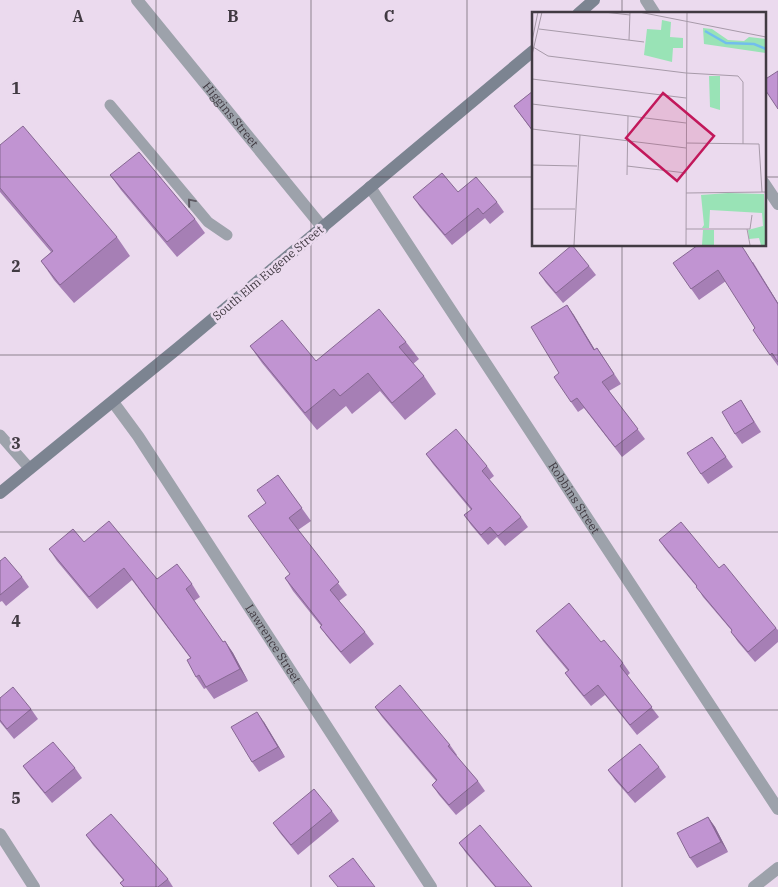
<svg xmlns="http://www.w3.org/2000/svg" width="778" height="887" font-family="'IBM Plex Serif',serif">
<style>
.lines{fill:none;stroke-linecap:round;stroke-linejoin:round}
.service{stroke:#9da2ab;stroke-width:11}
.minor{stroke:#9da2ab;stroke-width:12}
.secondary{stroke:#7c8491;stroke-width:12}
.wall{fill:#a67fb5}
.shaded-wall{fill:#876893}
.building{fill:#c194d2;stroke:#876893}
.oneway{stroke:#5d5962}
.grid{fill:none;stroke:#413a42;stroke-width:1;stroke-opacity:0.55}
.labels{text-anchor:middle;stroke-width:5;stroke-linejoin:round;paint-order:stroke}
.street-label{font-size:12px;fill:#413a42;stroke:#ebdaee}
.inset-river{fill:none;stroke:#72beed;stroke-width:2.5}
.inset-road{fill:none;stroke:#a79aa9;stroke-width:1}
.view{fill:#c2185b;fill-opacity:0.15;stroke:#c2185b;stroke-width:2.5}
.inset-edge{fill:none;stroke:#413a42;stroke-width:2.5}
.grid-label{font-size:16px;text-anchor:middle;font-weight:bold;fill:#413a42;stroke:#ebdaee;stroke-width:5;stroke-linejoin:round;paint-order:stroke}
</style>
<rect width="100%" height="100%" fill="#ebdaee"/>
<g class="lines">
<path class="service" d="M110,105l98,117 19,13
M0,435l30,34"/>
<g class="minor">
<path id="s1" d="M137,0l186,228"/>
<path d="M646,0l9,14"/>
<path d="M764,183l14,21"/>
<path id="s2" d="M370,187l408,622"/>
<path id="s3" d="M113,402l25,34 293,451"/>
<path d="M0,834l34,53"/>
<path d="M754,887l24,-19"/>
</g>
<path class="secondary" d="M578,14l16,-14
M0,493l178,-145 355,-297"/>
</g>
<path class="wall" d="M533,91v41l-19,-26z
M0,145l117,92 13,19 -56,47 -20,-23 -13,-19 10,-9 -51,-60z
M110,175l85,44 10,14 -28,24 -56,-67z
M458,192l39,10 7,10 -14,12 -5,-6 -33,27 -32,-38 -7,-10z
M753,262l25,41v63l-8,-11 -15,-27 -29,-47 -27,19 -26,-37z
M589,266l7,9 -33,28 -17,-20 -7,-10z
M567,305l28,45 2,-2 24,36 -12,7 36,48 -23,18 -38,-49 -6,4 -7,-10 -12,-29z
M406,342l13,17 -6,5 11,12 12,18 -31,26 -25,-29 -28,23 -6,-8 -29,24 -55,-67 -12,-17 66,15z
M741,400l20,32 -19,12 -7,-10z
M712,437l21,30 -25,17 -7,-10z
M426,454l61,12 7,10 -5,4 32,37 7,10 -23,19 -8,-9 -9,8 -17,-20 -7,-10 7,-5 -38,-46z
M278,475l33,46 -13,9 49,65 -8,6 26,31 9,12 -24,20 -21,-25 -9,-12 1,-1 -28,-35 -8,-13 5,-4 -24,-71z
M659,540l60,28 57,60 2,2v12l-23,20 -17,-20 -7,-10 1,-1 -29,-34 -6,-10 -31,-37z
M84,542l73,37 35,5 8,13 -6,4 29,41 2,-1 8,12 15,28 -34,18 -8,-11 -2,1 -8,-12 -5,-18 -59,-79 -35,29 -40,-48 -8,-12z
M0,561l22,16 7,10 -23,19 -4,-5 -2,1z
M536,631l65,11 22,21 7,10 -3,3 32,41 -22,18 -32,-40 -14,11 -19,-23 -7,-10 3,-2 -25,-30z
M0,698l31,11 7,10 -24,20 -14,-17z
M375,707l75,38 7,10 -1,1 22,25 7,10 -29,24 -17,-20 -7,-10 4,-4 -54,-64z
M264,722l21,35 -26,15 -7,-10z
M23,766l52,2 7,10 -30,25 -22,-27z
M659,767l7,10 -31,26 -20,-23 -7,-10z
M332,811l7,10 -41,34 -18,-22 -7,-10z
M708,817l7,10 13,25 -31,16 -7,-10z
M86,835l82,44 5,8h-50l-3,-4 3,-3 -30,-35z
M459,843l73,44h-37l-29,-34z"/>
<path class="shaded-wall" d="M745,251l33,52v1z
M567,305l7,10 27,45 -7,-10z
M225,641l8,12 15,28 -8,-12z
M257,712l7,10 21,35 -7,-10z
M708,817l7,10 13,25 -7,-10z"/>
<path class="building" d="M778,71v38l-14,-21v-8z
M533,91v40l-19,-25z
M23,126l94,111 -57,48 -19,-24 12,-10 -53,-63v-43z
M139,152l56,67 -28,23 -57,-67z
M442,173l16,19 18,-15 21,25 -14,12 -5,-6 -33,27 -32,-38z
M572,245l17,21 -33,27 -17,-20z
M698,245h43l4,6 33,53v58l-6,-9 -2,2 -17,-25 2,-2 -37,-58 -27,19 -18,-26z
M567,305l27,45 3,-2 17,26 -12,8 36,47 -23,18 -38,-49 -6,4 -17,-25 5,-4 -28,-46z
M379,309l27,33 -7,5 25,29 -32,27 -24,-30 -28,23 -6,-7 -29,24 -55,-67 32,-26 34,41z
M741,400l13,22 -19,12 -13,-22z
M456,429l31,37 -5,5 39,46 -23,19 -8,-9 -9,8 -17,-20 8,-6 -46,-55z
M712,437l14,20 -25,17 -14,-21z
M278,475l24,33 -13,10 50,64 -9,8 35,42 -24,20 -21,-25 2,-2 -37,-47 5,-4 -42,-58 18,-13 -9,-13z
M109,521l48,58 20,-15 15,20 -6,5 37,53 2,-1 15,28 -34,18 -7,-12 -3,2 -9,-17 4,-2 -67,-90 -35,29 -40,-48 24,-20 11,13z
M681,522l38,46 5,-4 52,64 -28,24 -17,-20 1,-2 -36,-43 1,-1 -38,-46z
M5,557l17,20 -22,18v-34z
M569,603l32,39 3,-2 19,23 -3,3 32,41 -22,18 -32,-40 -14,11 -19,-23 4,-3 -33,-39z
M400,685l50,60 -2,1 30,35 -29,24 -17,-20 5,-5 -62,-73z
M13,687l18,22 -24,20 -7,-9v-22z
M257,712l21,35 -26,15 -21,-35z
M53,742l22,26 -30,25 -22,-27z
M640,744l19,23 -31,26 -20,-23z
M314,789l18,22 -41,34 -18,-22z
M111,814l57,65 -10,8h-34l-4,-4 4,-3 -38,-45z
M708,817l13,25 -31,16 -13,-25z
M480,825l52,62h-36l-37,-44z
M353,858l22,29h-37l-9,-11z"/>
<defs><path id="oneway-chevron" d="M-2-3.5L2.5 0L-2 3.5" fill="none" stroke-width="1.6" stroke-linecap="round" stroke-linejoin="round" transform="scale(1.25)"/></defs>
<use class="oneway" href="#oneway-chevron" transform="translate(191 202) rotate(-130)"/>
<path class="grid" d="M156,0v887M311,0v887M467,0v887M622,0v14M0,177h533M764,177h14M622,245v642M0,355h778M0,532h778M0,710h778"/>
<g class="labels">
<g class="street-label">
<text dy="4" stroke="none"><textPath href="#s1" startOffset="148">Higgins Street</textPath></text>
<text transform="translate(268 273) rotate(-40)" y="4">South Elm Eugene Street</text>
<text dy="4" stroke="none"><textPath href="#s2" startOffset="372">Robbins Street</textPath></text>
<text dy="4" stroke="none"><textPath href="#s3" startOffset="290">Lawrence Street</textPath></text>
</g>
</g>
<g transform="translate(532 12)">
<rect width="234" height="234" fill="#ebdaee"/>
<path d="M130,8l9,2 -1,15 13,1v10h-10l-1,14 -28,-7 3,-26 14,1zM171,16l9,1 16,11 16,1 5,-4 17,2v14l-62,-9zM177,64h11v34l-10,-3zM196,181l36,1 2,51h-5l-2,-7 -10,1 -1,-9 15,-4 -1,-13 -52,-3 -1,18h-7l2,-3 -3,-30zM171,218h11v15h15h-27z" fill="#99e3b6"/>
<path class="inset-river" d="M173,19l21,12 28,1 12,5"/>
<path class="inset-road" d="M72,0l26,3M107,0l127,25M7,17l105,13M97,28l1,-28M0,29l6,-29M1,35l15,9 138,17 52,3 5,6v62M0,43l10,-43M0,67l154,19M0,92l154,19M0,117l154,19M154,131l73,1 3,48M0,153l45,1M95,154l59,7M95,163l1,-59M154,181l80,-1M0,197h43M154,217h64l2,-14M215,217l3,16M42,233l6,-110M154,233l1,-233"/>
<path class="view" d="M131,81l51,43 -37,45 -51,-43z"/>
<rect width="234" height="234" class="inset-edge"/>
</g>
<g class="grid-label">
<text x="78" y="22">A</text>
<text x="233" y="22">B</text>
<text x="389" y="22">C</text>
<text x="16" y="94">1</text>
<text x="16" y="272">2</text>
<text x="16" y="449">3</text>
<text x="16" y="627">4</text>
<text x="16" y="804">5</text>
</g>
</svg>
